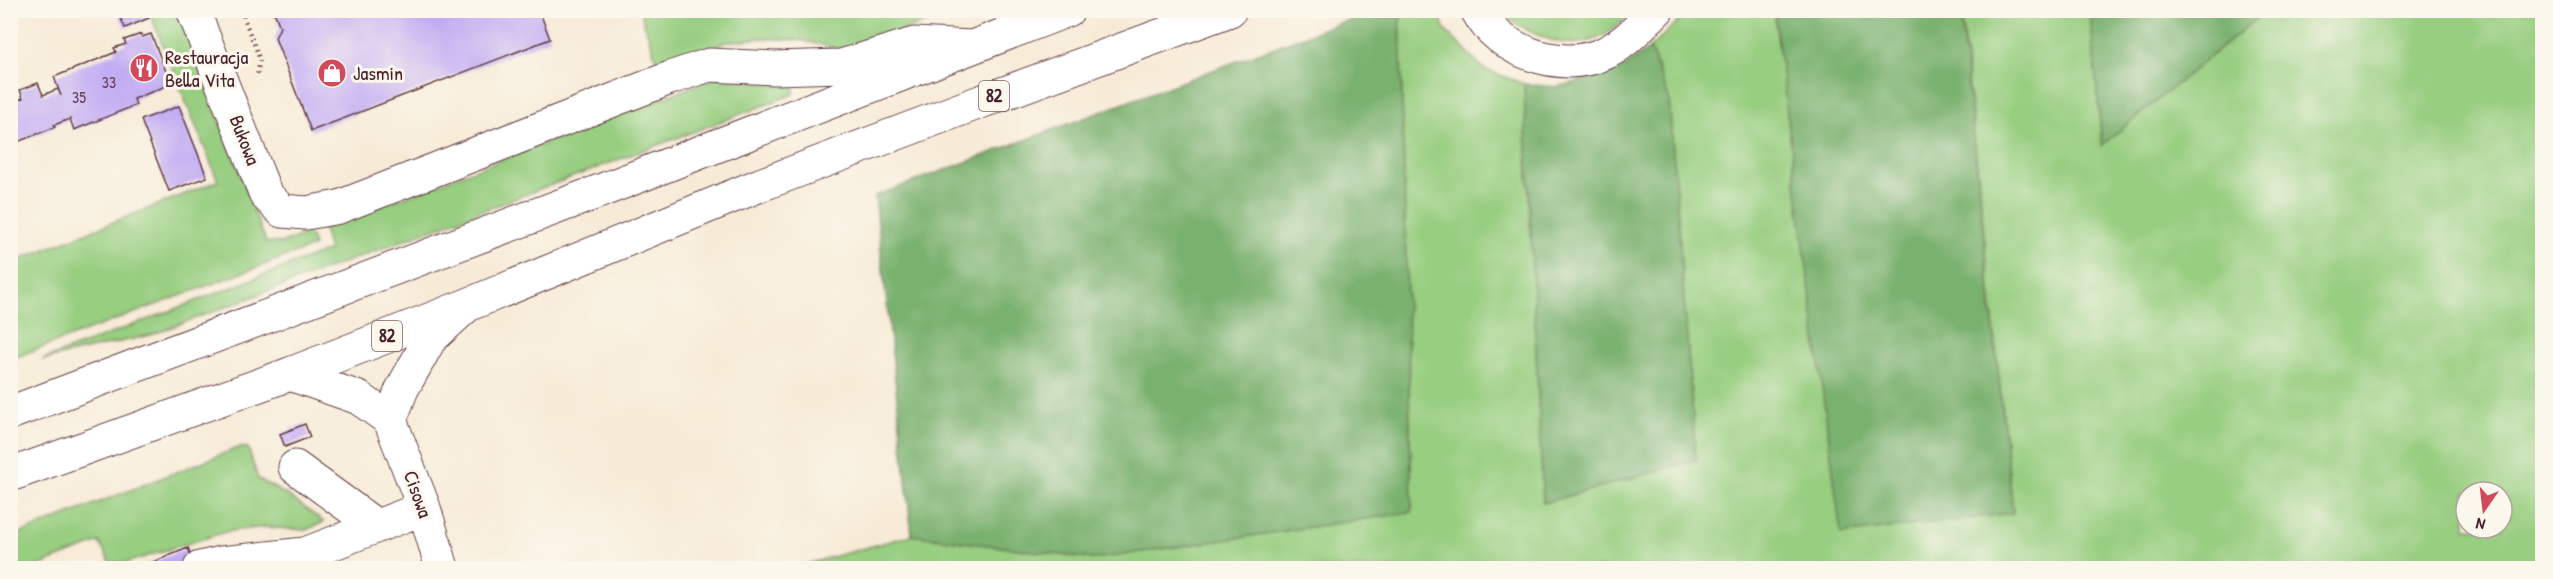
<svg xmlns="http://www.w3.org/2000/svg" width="2553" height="579" font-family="'Patrick Hand',sans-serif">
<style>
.green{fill:#97ce80;stroke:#707656;stroke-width:1.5;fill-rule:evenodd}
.forest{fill:#79b16e;stroke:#62684c;stroke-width:1.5}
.building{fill:#c1abf3}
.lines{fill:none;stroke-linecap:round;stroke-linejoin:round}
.minor-casing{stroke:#643e45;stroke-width:35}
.major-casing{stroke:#643e45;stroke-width:35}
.path{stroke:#643e45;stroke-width:4;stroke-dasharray:1.5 4.5;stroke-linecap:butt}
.minor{stroke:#fff;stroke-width:33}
.major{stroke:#fff;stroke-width:33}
.labels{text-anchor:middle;stroke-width:6;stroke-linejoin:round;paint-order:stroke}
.number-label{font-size:16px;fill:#68425d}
.shield{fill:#fbf7ec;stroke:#7f6065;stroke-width:1.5}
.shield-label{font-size:18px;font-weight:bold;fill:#4a1f2b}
.poi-label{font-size:20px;fill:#4a1f2b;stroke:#fbf7ec;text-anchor:start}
.street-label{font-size:20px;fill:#4a1f2b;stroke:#fbf7ec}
</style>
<rect width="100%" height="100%" fill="#fbf7ec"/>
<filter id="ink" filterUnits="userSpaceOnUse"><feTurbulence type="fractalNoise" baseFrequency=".0167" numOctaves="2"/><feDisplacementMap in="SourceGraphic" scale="12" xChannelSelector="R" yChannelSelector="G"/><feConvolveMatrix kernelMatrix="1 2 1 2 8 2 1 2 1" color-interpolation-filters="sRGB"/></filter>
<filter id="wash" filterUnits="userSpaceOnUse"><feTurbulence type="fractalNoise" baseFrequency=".008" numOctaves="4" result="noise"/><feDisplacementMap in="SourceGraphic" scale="24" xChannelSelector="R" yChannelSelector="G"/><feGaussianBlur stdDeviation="1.35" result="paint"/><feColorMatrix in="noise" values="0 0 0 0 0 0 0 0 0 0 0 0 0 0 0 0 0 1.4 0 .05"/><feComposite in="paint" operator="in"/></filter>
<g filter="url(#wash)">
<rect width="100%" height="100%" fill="#f7ebd7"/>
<path class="green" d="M650,10l309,1 -113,39 -47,-10 -39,-2 -34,4 -67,26 -18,-54z
M149,11h29l88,231 17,1 24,-9 4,3 3,9 -303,113 -1,-96 208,-82z
M1400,11h38l7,19 39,39 40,15 19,419 153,-43 -27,-361 -19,-51 39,-37h85l68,523 171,-22 -52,-501h129l12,134 164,-134h276v557h-1750l120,-33 182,24 318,-47zM2466,492h36v36h-36z
M1498,11h135c-7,6 -13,13 -21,19 -37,29 -82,5 -114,-19z
M717,77l77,10v7l-643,241 -109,25 287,-110 -6,-22z
M240,447l8,1 10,31 29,16 37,27 -18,8 -43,-3 -38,5 -100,31 -15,-1 -11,-20 -66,26h-22v-31z"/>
<path class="forest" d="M1374,10l26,1 12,501 -318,47 -182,-24 -37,-339z
M1774,11h186l53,502 -172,21z
M2090,11v-1l176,1 -164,134z
M1650,48l19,51 27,361 -153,43 -19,-419 33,3 61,-16z"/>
<g id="blocks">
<path class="building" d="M117,10h29l3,8 -24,10z
M266,10h273l11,29 -239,92 -36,-93 5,-11 -5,-13z
M141,34l1,3 9,-3 20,50 -37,15 2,6 -62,25 -4,-11 -16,6 1,2 -45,18v-42l13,-5 -3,-8 18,-7 5,12 15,-6 3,7 -7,-19 62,-25 -2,-4 12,-4 -2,-4z
M179,106l28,71 -38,14 -28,-71z
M305,424l5,13 -25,10 -5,-13z
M188,548l8,20h-49l-1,-3z"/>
</g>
</g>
<g filter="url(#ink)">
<use href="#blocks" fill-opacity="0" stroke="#643e45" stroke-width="1.5"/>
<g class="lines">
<g class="minor-casing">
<path id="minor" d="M193,10l73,185 16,16 24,2 33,-6 331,-129 39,-13 66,3 66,-2 73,-22 57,3
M1477,10c21,41 83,63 126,44 21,-9 37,-28 54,-44
M290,374l69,24 31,22 12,-31 28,-50 35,-32
M390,420l34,88 18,60
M295,467l81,59
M200,568l21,-5 84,-9 119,-46"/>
</g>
<g class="major-casing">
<path id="major" d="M10,413l590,-222 468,-181
M10,475l280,-101 175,-68 295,-121 212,-80 258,-95"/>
</g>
<path class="path" d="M241,10l19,50 -3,15"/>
<use href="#minor" class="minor"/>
<use href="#major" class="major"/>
</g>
</g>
<defs>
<g id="restaurant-disc" transform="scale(1.5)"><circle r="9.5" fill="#d1495b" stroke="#fbf7ec"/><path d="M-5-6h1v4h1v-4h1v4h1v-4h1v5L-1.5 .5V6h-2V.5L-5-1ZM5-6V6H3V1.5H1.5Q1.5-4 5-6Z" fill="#fff"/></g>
<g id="shop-disc" transform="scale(1.5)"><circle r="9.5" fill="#d1495b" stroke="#fbf7ec"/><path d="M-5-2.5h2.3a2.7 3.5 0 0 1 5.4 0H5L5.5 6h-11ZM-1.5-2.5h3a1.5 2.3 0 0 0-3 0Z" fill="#fff"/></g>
</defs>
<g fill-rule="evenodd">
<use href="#restaurant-disc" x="144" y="68"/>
<use href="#shop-disc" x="332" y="73"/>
</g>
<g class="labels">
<g class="number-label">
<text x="109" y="88">33</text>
<text x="79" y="103">35</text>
</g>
<g class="shield">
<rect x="979" y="81" width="30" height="30" rx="4.5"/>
<rect x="372" y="321" width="30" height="30" rx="4.5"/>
</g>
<g class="shield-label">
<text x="994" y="102">82</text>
<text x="387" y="342">82</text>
</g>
<g class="poi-label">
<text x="165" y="64">Restauracja<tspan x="165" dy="23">Bella Vita</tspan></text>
<text x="353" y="80">Jasmin</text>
</g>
<g class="street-label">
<text transform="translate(245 140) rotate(69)" y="7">Bukowa</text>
<text transform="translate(418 494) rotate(70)" y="7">Cisowa</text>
</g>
</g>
<rect width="2553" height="579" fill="none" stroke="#fbf7ec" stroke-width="36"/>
<g transform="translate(2484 510) rotate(194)"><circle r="28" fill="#fbf7ec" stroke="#b4a19f" stroke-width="1.5"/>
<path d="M0-4.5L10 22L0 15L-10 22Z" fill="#d1495b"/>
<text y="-9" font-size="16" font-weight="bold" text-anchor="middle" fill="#4a1f2b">N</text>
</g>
</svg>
